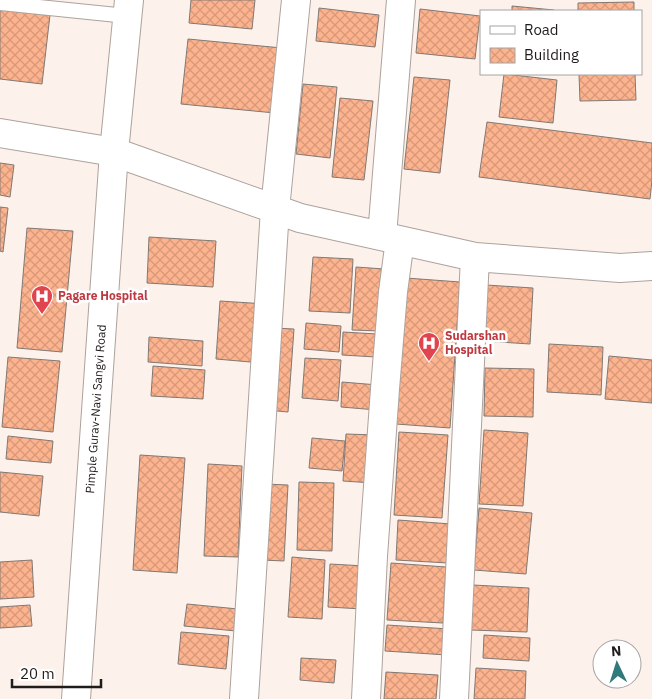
<svg xmlns="http://www.w3.org/2000/svg" width="652" height="699" font-family="'IBM Plex Sans',sans-serif">
<style>
.building{fill:url(#building-cross-hatch);stroke:#827872}
.lines{fill:none;stroke-linecap:round;stroke-linejoin:round}
.service-casing{stroke:#ada29c;stroke-width:16}
.minor-casing{stroke:#ada29c;stroke-width:30}
.tertiary-casing{stroke:#ada29c;stroke-width:30}
.service{stroke:#fff;stroke-width:14}
.minor{stroke:#fff;stroke-width:28}
.tertiary{stroke:#fff;stroke-width:28}
.labels{text-anchor:middle;stroke-width:5;stroke-linejoin:round;paint-order:stroke}
.health-label{font-size:12px;font-weight:bold;fill:#be3a42;stroke:#fff;text-anchor:start}
.street-label{font-size:12px;fill:#201c1a;stroke:#fff}
</style>
<defs>
<pattern id="building-cross-hatch" width="8" height="8" patternUnits="userSpaceOnUse" patternTransform="scale(1.25)"><rect width="8" height="8" fill="#fcb38e"/><path d="M0 0l8 8M0 8l8-8" fill="none" stroke="#d8997a"/></pattern>
</defs>
<rect width="100%" height="100%" fill="#fdf1eb"/>
<path class="building" d="M191,0h64l-3,29 -63,-6z
M634,2v9h-56v-8z
M512,6l42,4 -1,1h-41z
M319,8l60,7 -4,32 -59,-6z
M420,9l60,7 -5,43 -59,-6z
M0,10l50,5 -8,69 -42,-5z
M188,39l94,9 -7,65 -94,-9z
M504,74l53,6 -4,43 -54,-6z
M579,74h56l1,26 -56,1z
M414,77l36,3 -10,93 -36,-4z
M303,84l34,3 -7,71 -34,-4z
M340,98l33,3 -9,79 -32,-3z
M487,122l165,21v37l-2,19 -171,-22z
M0,163l14,2 -4,32 -10,-2z
M0,207l8,1 -5,44 -3,-1z
M27,228l46,3 -11,121 -45,-4z
M149,237l67,4 -3,46 -66,-4z
M313,257l40,2 -3,54 -41,-2z
M356,267l28,2 -4,62 -28,-1z
M406,278l54,4 -10,146 -54,-4z
M486,285l47,3 -3,56 -47,-3z
M220,301l46,3 -4,59 -46,-4z
M306,323l35,3 -2,26 -35,-3z
M273,328l21,1 -6,83 -21,-2z
M343,332l34,2 -1,23 -34,-2z
M149,337l54,4 -1,25 -54,-4z
M549,344l54,3 -2,48 -54,-3z
M609,356l43,4v43l-47,-4z
M8,357l52,4 -7,71 -51,-5z
M305,358l36,2 -3,41 -36,-3z
M153,366l52,4 -2,29 -52,-3z
M485,368l49,1 -1,48 -49,-1z
M342,382l36,3 -1,25 -36,-3z
M484,430l44,3 -5,73 -44,-2z
M399,432l49,3 -6,83 -48,-3z
M346,434l30,1 -3,48 -30,-2z
M8,436l45,5 -2,22 -45,-4z
M312,438l33,3 -3,30 -33,-3z
M140,455l45,3 -8,115 -44,-3z
M208,464l34,2 -4,91 -34,-1z
M0,472l43,4 -4,40 -39,-4z
M299,482l35,1 -2,68 -35,-1z
M265,484l23,1 -4,76 -22,-1z
M479,508l53,5 -6,61 -52,-4z
M398,520l53,4 -3,39 -52,-3z
M292,557l33,3 -3,59 -34,-2z
M32,560l2,37 -34,2v-37z
M391,563l55,4 -3,56 -56,-3z
M330,564l35,2 -3,43 -34,-2z
M473,585l56,3 -2,44 -56,-2z
M187,604l51,5 -2,22 -52,-5z
M30,605l2,21 -32,2v-21z
M387,625l62,4 -2,26 -62,-4z
M181,632l48,4 -3,33 -48,-5z
M484,635l46,3 -1,23 -46,-3z
M301,658l35,2 -2,23 -34,-3z
M476,668l50,3 -1,28h-51z
M386,672l52,3 -2,24h-52z"/>
<g class="lines">
<g class="service-casing">
<path id="service" d="M0,3l127,13"/>
</g>
<g class="minor-casing">
<path id="minor" d="M0,133l114,19 186,66 175,39 145,11 32,-2
M382,236l19,-236
M244,699l31,-490 21,-209
M366,699l7,-143 12,-167 8,-97 7,-52
M454,699l21,-442"/>
</g>
<g class="tertiary-casing">
<path id="tertiary" d="M76,699l38,-547 15,-152"/>
</g>
<use href="#service" class="service"/>
<use href="#minor" class="minor"/>
<use href="#tertiary" class="tertiary"/>
</g>
<defs>
<g id="hospital-pin" transform="scale(1.125)"><path d="M0 17L-7.5 6A9.5 9.5 0 1 1 7.5 6Z" fill="#e0444e" stroke="#fff"/><path d="M-5-5h3v3.5h4V-5h3V5h-3V1.5h-4V5h-3Z" fill="#fff"/></g>
</defs>
<g fill-rule="evenodd">
<use href="#hospital-pin" x="42" y="296"/>
<use href="#hospital-pin" x="429" y="343"/>
</g>
<g class="labels">
<g class="health-label">
<text x="58" y="300">Pagare Hospital</text>
<text x="445" y="340">Sudarshan<tspan x="445" dy="14">Hospital</tspan></text>
</g>
<g class="street-label">
<text transform="translate(96 409) rotate(-86)" y="4">Pimple Gurav-Navi Sangvi Road</text>
</g>
</g>
<rect x="480" y="10" width="162" height="65" fill="#ffffff" stroke="#a6a4a3"/>
<rect x="490" y="26" width="25" height="8" fill="#ffffff" stroke="#a6a4a3"/>
<text x="524" y="35" font-size="15" fill="#201c1a">Road</text>
<rect x="490" y="48" width="25" height="15" fill="url(#building-cross-hatch)" stroke="#a6a4a3"/>
<text x="524" y="60" font-size="15" fill="#201c1a">Building</text>
<g transform="translate(617 664) rotate(356)"><circle r="24" fill="#ffffff" stroke="#a6a4a3"/>
<path d="M0-4L9 19L0 12L-9 19Z" fill="#30797c"/>
<text y="-8" font-size="14" font-weight="bold" text-anchor="middle" fill="#201c1a">N</text>
</g>
<path d="M12 679v8h89v-8" fill="none" stroke="#201c1a" stroke-width="2.5"/>
<text x="20" y="679" font-size="15" fill="#201c1a" stroke="#ffffff" stroke-width="4" paint-order="stroke">20 m</text>
</svg>
